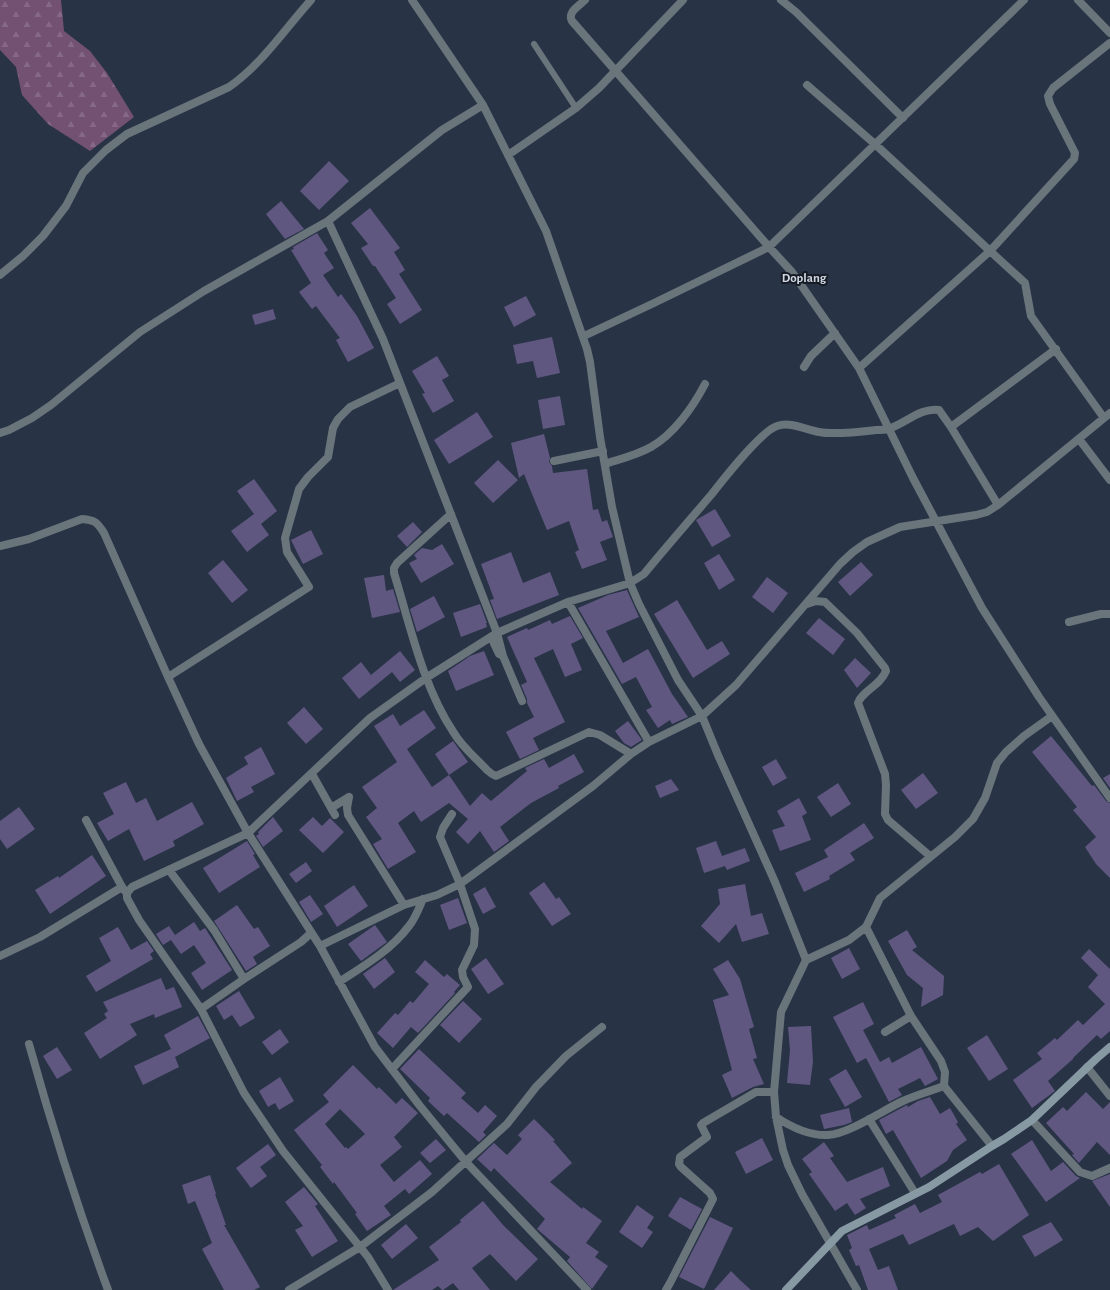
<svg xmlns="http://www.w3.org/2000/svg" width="1110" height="1290" font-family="'Alegreya Sans',sans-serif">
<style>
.forest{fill:url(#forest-firs)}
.building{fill:#605781;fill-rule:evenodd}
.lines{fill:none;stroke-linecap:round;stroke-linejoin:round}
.lane{stroke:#69757b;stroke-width:6}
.street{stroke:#69757b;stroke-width:8}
.secondary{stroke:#879aa3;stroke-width:8}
.labels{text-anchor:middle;stroke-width:4;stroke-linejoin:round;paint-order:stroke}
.quarter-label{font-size:13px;font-weight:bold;fill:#ced6e2;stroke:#161b24}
</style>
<defs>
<pattern id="forest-firs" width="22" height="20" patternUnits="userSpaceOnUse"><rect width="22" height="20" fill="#725172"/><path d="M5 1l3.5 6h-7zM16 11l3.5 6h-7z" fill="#856986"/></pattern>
</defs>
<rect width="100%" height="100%" fill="#283346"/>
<path class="forest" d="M0,0h61l3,31 26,20 17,22 27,44 -44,34 -42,-27 -26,-29 -6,-28 -16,-17z"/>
<path class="building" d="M329,161l20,20 -30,29 -19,-19z
M281,201l23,28 -19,10 -19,-25z
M370,208l30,40 -6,4 11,18 -6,4 23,36 -22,14 -13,-20 9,-6 -21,-32h-2l-12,-18 7,-4 -17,-21z
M317,233l11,17 -4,3 10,15 -11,7 15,22 3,-3 16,22 17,32 -26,14 -12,-22 4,-2 -24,-32 -4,3 -13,-17 12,-9 -20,-33 3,-1 -1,-2z
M526,296l10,19 -22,12 -10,-20z
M273,309l3,10 -21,6 -3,-10z
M552,337l8,36 -23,5 -4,-17 -16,3 -4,-19z
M437,356l12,20 -7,4 12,21 -21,12 -11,-19 3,-1 -13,-22z
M560,396l5,29 -22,4 -5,-29z
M477,412l16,25 -44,27 -15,-24z
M544,434l6,24 -1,4 3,4 1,7 34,-4 6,41 5,-1 4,13 5,-2 6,17 -13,5 7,18 -25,9 -7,-17 4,-2 -10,-29 -22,9 -15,-36 -8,-20 -5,4 -8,-35z
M498,460l20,20 -25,23 -19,-20z
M254,479l23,32 -16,13 8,11 -22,17 -16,-21 23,-17 -17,-23z
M715,509l16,27 -19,11 -16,-27z
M413,522l9,10 -15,15 -10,-11z
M311,530l12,24 -20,10 -12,-24z
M442,544l12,20 -33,19 -12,-20 8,-4 -3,-4 8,-7 10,2z
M511,552l12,31 27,-11 9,23 -62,24 -7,-19 4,-1 -13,-35z
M719,554l16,26 -16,10 -15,-27z
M223,560l25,30 -16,13 -24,-30z
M861,562l12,13 -23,21 -12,-14z
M384,575l2,16 7,-2 7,23 -28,6 -8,-40z
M767,577l21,16 -15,20 -21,-16z
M627,590l12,27 -33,14 17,32 25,-14 24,45 16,23 -16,7 -2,-4 -12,8 -12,-18 6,-3 -16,-30 -14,7 -44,-76 30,-13z
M434,596l11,21 -28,15 -7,-23z
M677,600l30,50 15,-9 8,13 -37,24 -39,-64z
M480,604l7,19h-1l1,4 -26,10 -8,-24z
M570,616l13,22 -12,6 11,26 -17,7 -12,-28 -19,9 31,64 -32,16 6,12 -19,9 -14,-27 28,-15 -7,-14v-4l-6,-14 6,-3 -20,-45 20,-9 1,2 22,-10 2,4z
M819,618l26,21 -12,16 -27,-22z
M400,651l15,19 -15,12 -8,-10 -33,27 -17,-21 19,-16 10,13z
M484,651l10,24 -38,16 -8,-20 22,-15z
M855,658l16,15 -14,15 -13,-18z
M304,707l19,22 -17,15 -19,-21z
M424,710l12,18 -29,21 25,38 17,-12 21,31 12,-13 9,8 36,-30 -2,-3 19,-9 5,9 25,-14 10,18 -26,14 1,2 -28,15 -31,24 9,14 -15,11 -14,-21 -12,13 -12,-12 12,-13 -19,-16 -28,19 -7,-11 -16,12 18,29 -28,17 -15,-25 9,-5 -16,-22 11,-9 -15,-21 35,-25 -23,-36 19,-12 7,12z
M628,721l14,19 -11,7 -7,-4 -9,-12z
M1051,736l41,50 2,-1 12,16 4,2v75l-14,-14 -11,-17 11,-10 -23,-27 4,-3 -45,-55z
M453,741l15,21 -19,13 -14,-21z
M261,747l14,27 -24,13 3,5 -17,9 -11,-23 22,-14 -4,-7z
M776,759l11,19 -14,8 -11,-19z
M923,773l15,20 -22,16 -15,-19z
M1110,774v14l-7,-10z
M671,779l8,11 -19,8 -5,-12z
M126,782l10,21 10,-5 11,23 35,-19 12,22 -31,17 2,5 -31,15 -15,-32 -21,12 -11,-18 17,-9 -11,-21z
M838,783l13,21 -20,13 -14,-20z
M799,798l8,15 -5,3 9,24 -31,11 -8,-21 13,-4 -8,-15z
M19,807l16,22 -28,20 -7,-10v-18z
M273,817l10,14 -20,16 -7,-11 3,-2 -1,-2z
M313,817l9,9 8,-8 14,14 -21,21 -24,-23z
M864,823l10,15 -24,15 5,7 -26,16 1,3 -26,13 -9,-19 33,-16 -4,-7z
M247,841l8,13 -2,1 7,12 -41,26 -16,-25z
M716,841l6,15 23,-8 5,13 -23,9 -2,-4 -21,7 -8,-25z
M92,855l14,21 -56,38 -15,-24 23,-14 1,2z
M306,862l6,9 -16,12 -7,-9z
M544,882l12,17 3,-2 12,17 -19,12 -23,-33z
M745,884l6,32 11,-3 7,21 -27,8 -6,-18 -17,19 -18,-17 19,-22 -2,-15z
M354,885l14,21 -31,21 -13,-21z
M485,887l11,20 -13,7 -10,-20z
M310,895l13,19 -12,8 -12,-20z
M458,898l9,25 -18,7 -9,-25z
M237,905l17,24 4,-2 12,19 -17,11 4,7 -11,7 -32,-50z
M194,922l6,9 5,-3 27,42 -30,20 -11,-17 15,-10 -12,-18 -13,9 -10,-14 -8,5 -7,-11 13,-8 6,9z
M375,925l12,17 -26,19 -13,-17z
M118,927l13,23 16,-9 7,10 -4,3 3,5 -57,33 -10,-16 25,-15 -12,-23z
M907,930l10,17 -5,3 32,26 -1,19 -22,12 2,-19 -16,-13 -19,-34z
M849,948l11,21 -18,10 -11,-21z
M1089,949l21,20v62l-9,8 -4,-4 -24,23v1l-25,22 7,10 -23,17 -19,-28 29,-21 -5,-6 18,-15 2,2 21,-20 5,5 22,-21 -17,-17 10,-12 -17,-17z
M385,958l10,14 -21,17 -11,-15z
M486,958l18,26 -16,10 -17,-25z
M425,960l19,17 3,-3 13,11 -6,7 1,1 -37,40 -7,-6 -18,21 -16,-15 18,-20 3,2 12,-14 3,2 16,-19 -14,-12z
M728,960l12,19 14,48 -5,2 8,29 -4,1 11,25 -11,3 -21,11 -10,-23 10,-5 -19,-70 16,-5 -16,-26z
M161,978l5,12 8,-3 8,20 -27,11 -1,-4 -24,10 7,11 -37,24 -16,-26 23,-15 -3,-4 4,-3 -5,-9z
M239,991l16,27 -15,9 -8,-12 -8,5 -8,-14z
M463,1001l19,18 -23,24 -19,-18z
M863,1002l11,22 -11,6 17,32 9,-5 3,6 29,-16 17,32 -13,7 -5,-8 -22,11 4,6 -13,7 -23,-44 -9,5 -24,-46z
M198,1016l12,22 -35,19 4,10 -36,18 -9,-19 37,-17 -7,-14z
M811,1026l2,36 -3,23 -23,-2 3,-33 -2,-23z
M280,1029l9,13 -17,13 -10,-13z
M987,1035l21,34 -19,12 -22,-33z
M57,1047l15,23 -15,9 -14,-23z
M419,1049l47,44 -5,5 17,15 7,-8 12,11 -14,16 3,3 -7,7 -32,-29 -3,3 -16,-15 2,-3 -30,-29z
M353,1065l24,24 2,-2 17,17 6,-6 16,15 -24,24 8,10 -22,18 14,17 26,-22 12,14 -23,20 -4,-5 -21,17 7,9 -24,16 -12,-17 2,-1 -23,-31 -1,2 -13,-17 2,-2 -28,-35 35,-28 -6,-7zM340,1109l25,25 -17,15 -2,-2 -1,1 -20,-24z
M846,1069l16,28 -17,10 -16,-28z
M280,1077l14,24 -15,9 -4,-7 -7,4 -9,-16z
M1086,1092l17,17 7,-7v53l-13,-13 -18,21 -7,-8 2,-1 -28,-31 17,-16 4,4z
M930,1097l10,17 10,-6 8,14 -2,2 11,16 -14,10 -6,11 -26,17 -28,-48 -7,4 -7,-14 26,-14 2,-1 1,2 10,-6z
M849,1108l3,14 -8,3 -20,4 -4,-14z
M534,1119l21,21 -2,1 19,22 -22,19 32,27 1,-2 19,14 -16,22 13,9 -4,5 13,9 -16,23 -25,-28 3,-4 -33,-28 8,-10 -51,-51 -3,4 -14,-13 17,-16 13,12 15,-16 -4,-4z
M762,1138l11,22 -27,14 -11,-22z
M436,1139l10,11 -16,13 -10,-10z
M1032,1140l19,31 12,-9 13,14 4,2 -34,24 -35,-48z
M824,1142l10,14 -4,2 17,24 36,-15 7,19 -30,13 6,9 -11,7 -8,-12 -12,8 -26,-37 3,-2 -10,-13z
M268,1144l8,11 -16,12 7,9 -16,12 -15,-20z
M999,1164l30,51 -36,26 -15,-14 -18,9 -6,-12 -45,21 -6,-11 -34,15 9,21 11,-4 9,24h-30l-9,-25 -3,1 -7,-16 3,-2 -5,-13 20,-10 2,5 27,-12 -2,-3 21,-11 5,9 22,-11 -4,-7 42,-23 2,2z
M1110,1174v33l-18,-26z
M210,1175l6,19h-1l11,31h-2l36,62 -6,3h-30l-22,-41 10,-6 -17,-42 -7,3 -6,-19z
M304,1187l14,17 -3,2 23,35 -26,16 -17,-27 8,-4 -18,-24z
M680,1197l22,12 -11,21 -23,-14z
M483,1201l20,24 35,34 -22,22 -26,-27 -18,14 18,22h-31l-6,-7 -10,7h-1l-4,-4 -6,4h-39l46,-30 -10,-13 32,-25 -1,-2z
M637,1205l17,12 -7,11 6,4 -11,16 -23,-16z
M710,1217l23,11 -29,61 -25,-12z
M1051,1222l12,18 -28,17 -13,-21z
M406,1224l12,14 -26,21 -11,-14z
M731,1271l10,10 10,9h-37z"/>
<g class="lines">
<path class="lane" d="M534,44l42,64"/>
<path class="street" d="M412,0l71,105 63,126 41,118 3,13 10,75 12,70 18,76 9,21 39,76 24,36 16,39 57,127 31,78 -25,52 -7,80 2,25 7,33 5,15 14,29 55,96
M585,0c-6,6 -18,12 -13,21l197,226 23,25 67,96 54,110 69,130 57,89 71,101
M781,0l15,12 107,106
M1078,0l32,33
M807,85l69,60 114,106 -131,117
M508,155l68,-47 23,-20 84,-88
M328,221l55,118 114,294 6,23 19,45
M0,275l23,-19 20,-20 23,-30 17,-33 23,-23 21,-16 102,-47c33,-23 55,-57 82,-87
M584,336l70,-33 115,-56 255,-247
M804,367l7,-11 24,-23
M1104,418l-73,-102 -6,-33 -35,-32 84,-92 1,-6 -25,-49 -2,-8 5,-8 57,-45
M951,427l105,-78
M0,433l9,-3 23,-12 19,-13 89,-73 64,-41 124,-70 114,-91 41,-25
M1079,439l31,41
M554,461l49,-10
M605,464c15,-5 32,-9 46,-17 23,-13 42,-40 54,-63
M451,514l-54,49 -3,5v5c16,52 29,114 60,160 8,14 22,25 33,37l5,4 4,2 93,-44 11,3 31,19
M0,546l29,-7 53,-20c13,1 15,3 22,14l64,144 31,67 49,89 72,113 55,101 45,59 46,56 121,128
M568,602l81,140
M807,604l9,-3 9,1 32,31 28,35 1,3c-6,15 -24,20 -28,32l27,71 1,11 -1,29 3,6 42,36
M1069,622l32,-8h9
M491,637l8,17 2,1
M168,677l141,-90 -22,-35 -2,-14 14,-49 9,-12 20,-20 5,-29 5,-9 12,-12 50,-24
M312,774l23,41
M349,797l-2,11 1,7 56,90
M331,808l18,-11
M86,820l36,67 3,4
M169,870l45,60 30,49
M320,946l84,-41 33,-10 23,-11 133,-98 38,-32 18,-12 53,-26 34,-31 104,-121 13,-12 14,-10 33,-15 76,-12 11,-3 11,-7
M0,956l40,-19 82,-50
M806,960l43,-20 17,-13
M339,982c25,-16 52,-32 70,-56 6,-7 10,-18 14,-27
M201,1009l43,-30 57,-37 10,-9
M885,1032l26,-16
M29,1044c23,83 49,165 79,246
M1087,1067l23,29
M392,1069l76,-82 -5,-10 -1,-7 12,-25 1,-16 -15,-45 -20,-47 3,-9 9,-14
M776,1117c15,10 33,19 52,18 21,-1 55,-25 75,-34 13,-6 28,-10 41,-15
M869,1119l46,74
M1032,1120l48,52 12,4 18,-8
M992,1146l-48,-60 1,-14 -4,-11 -30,-45 -45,-89 14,-29 75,-61 18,-18 12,-21 12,-35 9,-11 18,-16 28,-20
M289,1290l71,-43 72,-55 75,-68 29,-37 30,-31 36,-29
M388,1290l-20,-33 -85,-106 -39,-58 -43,-84 -62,-89 -12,-22v-5l5,-6 116,-54 122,-115 56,-40 71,-45 71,-31 62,-19 14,-9c22,-27 45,-53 67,-79 12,-15 50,-64 66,-69 14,-5 29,4 42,6 16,3 40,0 57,-2 4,0 8,0 12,-1 17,-5 33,-22 51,-19l12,17 47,78 112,-92
M666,1290l4,-7 43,-84 -3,-6 -29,-26 -2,-3 1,-7 27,-20 -6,-12 2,-2 53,-31h18"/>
<path class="secondary" d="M786,1290l56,-59 87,-44 63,-41 12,-7 28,-19 64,-61 14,-12"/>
</g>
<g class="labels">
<g class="quarter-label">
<text x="804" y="282">Doplang</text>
</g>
</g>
</svg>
